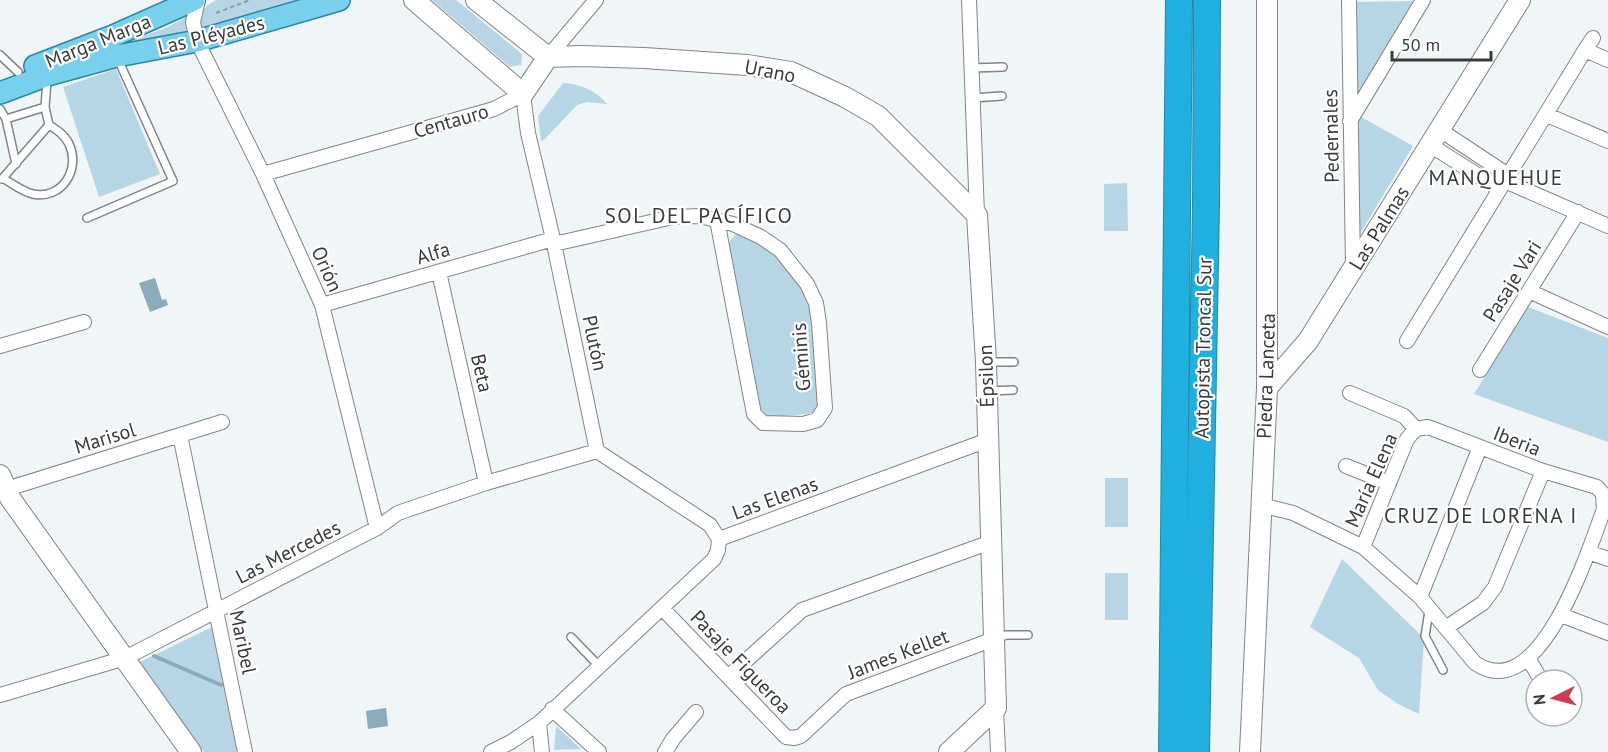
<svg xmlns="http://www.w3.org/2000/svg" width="1608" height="752" font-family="'PT Sans',sans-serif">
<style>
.green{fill:#b7d6e5}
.water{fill:#89abba}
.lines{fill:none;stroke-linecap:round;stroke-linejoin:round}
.stream{stroke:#89abba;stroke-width:4}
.lane-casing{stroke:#818587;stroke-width:10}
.street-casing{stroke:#818587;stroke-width:16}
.secondary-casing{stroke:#818587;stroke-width:22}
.primary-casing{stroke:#2887a6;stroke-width:24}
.highway-casing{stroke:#2887a6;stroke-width:28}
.path{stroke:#979a9c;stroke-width:2;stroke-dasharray:4.5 3;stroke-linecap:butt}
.lane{stroke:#fff;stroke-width:7}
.street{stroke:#fff;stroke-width:14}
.secondary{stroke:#fff;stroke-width:20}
.primary{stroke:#79d0ec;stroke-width:21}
.highway{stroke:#20b0e0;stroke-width:26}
.labels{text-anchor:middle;stroke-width:4.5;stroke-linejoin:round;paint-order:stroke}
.street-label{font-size:20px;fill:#383a3b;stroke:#fff}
.neighbourhood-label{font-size:21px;letter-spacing:1.5px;fill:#383a3b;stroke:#fff}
</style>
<rect width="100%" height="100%" fill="#f0f5f7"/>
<path class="green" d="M216,0h92l-98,29 -8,-1c-5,-16 0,-20 14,-28z
M432,0h24l66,54 -1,11 -11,2z
M1415,1l-58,99 -1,-98z
M190,15l-4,7v10l-7,4 -87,18 74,-26z
M116,69l44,105 -61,23 -36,-110z
M563,83c17,1 33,7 44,21l-20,-2 -10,3 -33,35 -3,1 -3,-25z
M1356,114l57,32 -55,91z
M1127,183l1,48h-24v-47z
M736,234l31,13 25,25 17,29 11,104 -6,8 -45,5 -9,-9 -32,-166z
M1528,307l80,31v104l-134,-48z
M1128,478v49h-23v-49z
M1342,559l82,79 -5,76 -21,-10 -20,-14 -19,-32 -49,-31z
M1105,573h23v47h-23z
M212,627l27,125h-35l-64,-90z
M556,726l25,23 -27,1z"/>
<path class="water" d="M155,278l7,22 4,-1 2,6 -18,7 -11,-29z
M386,708l2,18 -20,3 -2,-18z"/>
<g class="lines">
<path class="stream" d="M154,656l67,29"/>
<g class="lane-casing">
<path id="lane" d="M0,55l18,17
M971,68l32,-1
M47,80l-2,27 4,18
M972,98l30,-2
M0,109l6,10 10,45
M6,119l39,-12
M2,179l47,-54
M4,179c9,5 19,13 29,15 29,6 48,-25 36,-50 -4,-9 -12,-14 -20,-19
M87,218l86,-37 -56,-124
M988,362h26
M989,391l24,-1
M1429,611l-4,25 18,34
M571,637l28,29
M996,638l11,-3h21"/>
</g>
<g class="street-casing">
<path id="street" d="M198,0l-5,22 4,19 66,133 59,131 55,223
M969,0l8,215
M1349,0l4,268
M1593,38l-8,12 23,10
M548,57l48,-57
M1547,115l61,26
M1350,121l73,-121
M1440,130l62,41 3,10
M1430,145l63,40 12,-4 103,45
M263,174l231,-65 29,-15 5,39 25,106 44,212 113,74 9,14
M554,244l119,-27 26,-1 34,8 28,13 19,13 27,34 9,19 3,20 6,85 -8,12 -14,4 -40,-1 -9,-9 -37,-194
M439,272l47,211
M1529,291l79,36
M322,305l231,-66
M1407,341l178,-291
M0,346l84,-24
M1480,370l98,-158
M1350,393l54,23 12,13
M1416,429l12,-2 115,44 54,16 6,7
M180,435l65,317
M1346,466l43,17
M0,491l222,-69
M1261,505l32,8 70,34 57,50 55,66c65,45 114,-114 129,-154l-1,-15
M719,539l269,-99
M1363,547l44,-108 9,-10
M1588,552l20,7
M1420,597l60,-150
M662,608l124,129 8,1 7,-2 45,-42 148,-55
M1561,615l47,18
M1447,627l36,-24 12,-16 48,-116
M1528,658l13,22
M729,676l73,-66 189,-68
M0,695l125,-37 252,-130 21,-15 88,-30 111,-32
M996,708l2,44
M552,709l47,43
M539,723l3,29
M491,752l20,-10 28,-19 175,-164 4,-9 1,-11
M665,752l8,-13 23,-27"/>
</g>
<g class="secondary-casing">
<path id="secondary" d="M414,0l109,94 25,-37
M476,0l72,57
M548,57l33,-1 63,2 103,7 44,7 54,25 33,19 99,99 9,147 10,346 -47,44
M1267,388l41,-47 212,-341
M0,475l10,23 181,254
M1250,752l17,-364v-388"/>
</g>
<g class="primary-casing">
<path id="primary" d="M35,66l78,-30 81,-36
M0,93l48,-18 69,-19 80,-15 142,-41"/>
</g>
<g class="highway-casing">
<path id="highway" d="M1172,752l7,-752
M1196,752l10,-546 1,-206"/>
</g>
<path class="path" d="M216,13l34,-13"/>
<use href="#lane" class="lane"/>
<use href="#street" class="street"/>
<use href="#secondary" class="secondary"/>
<use href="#primary" class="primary"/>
<use href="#highway" class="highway"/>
</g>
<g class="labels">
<g class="street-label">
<text transform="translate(211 35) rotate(-14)" y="7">Las Pléyades</text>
<text transform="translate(98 41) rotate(-22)" y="7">Marga Marga</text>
<text transform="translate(770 71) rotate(11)" y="7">Urano</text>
<text transform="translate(451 121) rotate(-16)" y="7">Centauro</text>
<text transform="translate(1331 136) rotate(-91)" y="7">Pedernales</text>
<text transform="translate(1379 228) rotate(-58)" y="7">Las Palmas</text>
<text transform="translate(433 253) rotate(-16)" y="7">Alfa</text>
<text transform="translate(327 269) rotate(66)" y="7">Orión</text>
<text transform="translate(1512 281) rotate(-58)" y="7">Pasaje Vari</text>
<text transform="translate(595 343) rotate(78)" y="7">Plutón</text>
<text transform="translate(1203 348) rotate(-89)" y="7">Autopista Troncal Sur</text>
<text transform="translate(801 357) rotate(-94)" y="7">Géminis</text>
<text transform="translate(482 373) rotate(77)" y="7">Beta</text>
<text transform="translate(986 376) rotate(-92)" y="7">Épsilon</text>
<text transform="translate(1266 376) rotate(-88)" y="7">Piedra Lanceta</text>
<text transform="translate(105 438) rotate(-17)" y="7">Marisol</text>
<text transform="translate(1517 441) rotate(21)" y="7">Iberia</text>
<text transform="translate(1371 480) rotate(-66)" y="7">María Elena</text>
<text transform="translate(775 498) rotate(-20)" y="7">Las Elenas</text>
<text transform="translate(288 552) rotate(-27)" y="7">Las Mercedes</text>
<text transform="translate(243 642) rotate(78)" y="7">Maribel</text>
<text transform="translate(898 654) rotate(-21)" y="7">James Kellet</text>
<text transform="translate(741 662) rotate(46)" y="7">Pasaje Figueroa</text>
</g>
<g class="neighbourhood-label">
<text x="1496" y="185">MANQUEHUE</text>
<text x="699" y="223">SOL DEL PACÍFICO</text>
<text x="1481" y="523">CRUZ DE LORENA I</text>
</g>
</g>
<g transform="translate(1554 698) rotate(264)"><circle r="28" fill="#ffffff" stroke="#afb0b1" stroke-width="1.5"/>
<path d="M0-4.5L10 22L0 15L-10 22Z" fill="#cd3d4f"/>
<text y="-9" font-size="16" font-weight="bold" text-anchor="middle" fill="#383a3b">N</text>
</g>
<path d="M1392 51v9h99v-9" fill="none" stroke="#383a3b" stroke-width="3"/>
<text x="1401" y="51" font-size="18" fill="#383a3b" stroke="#ffffff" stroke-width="4.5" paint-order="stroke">50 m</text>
</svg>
